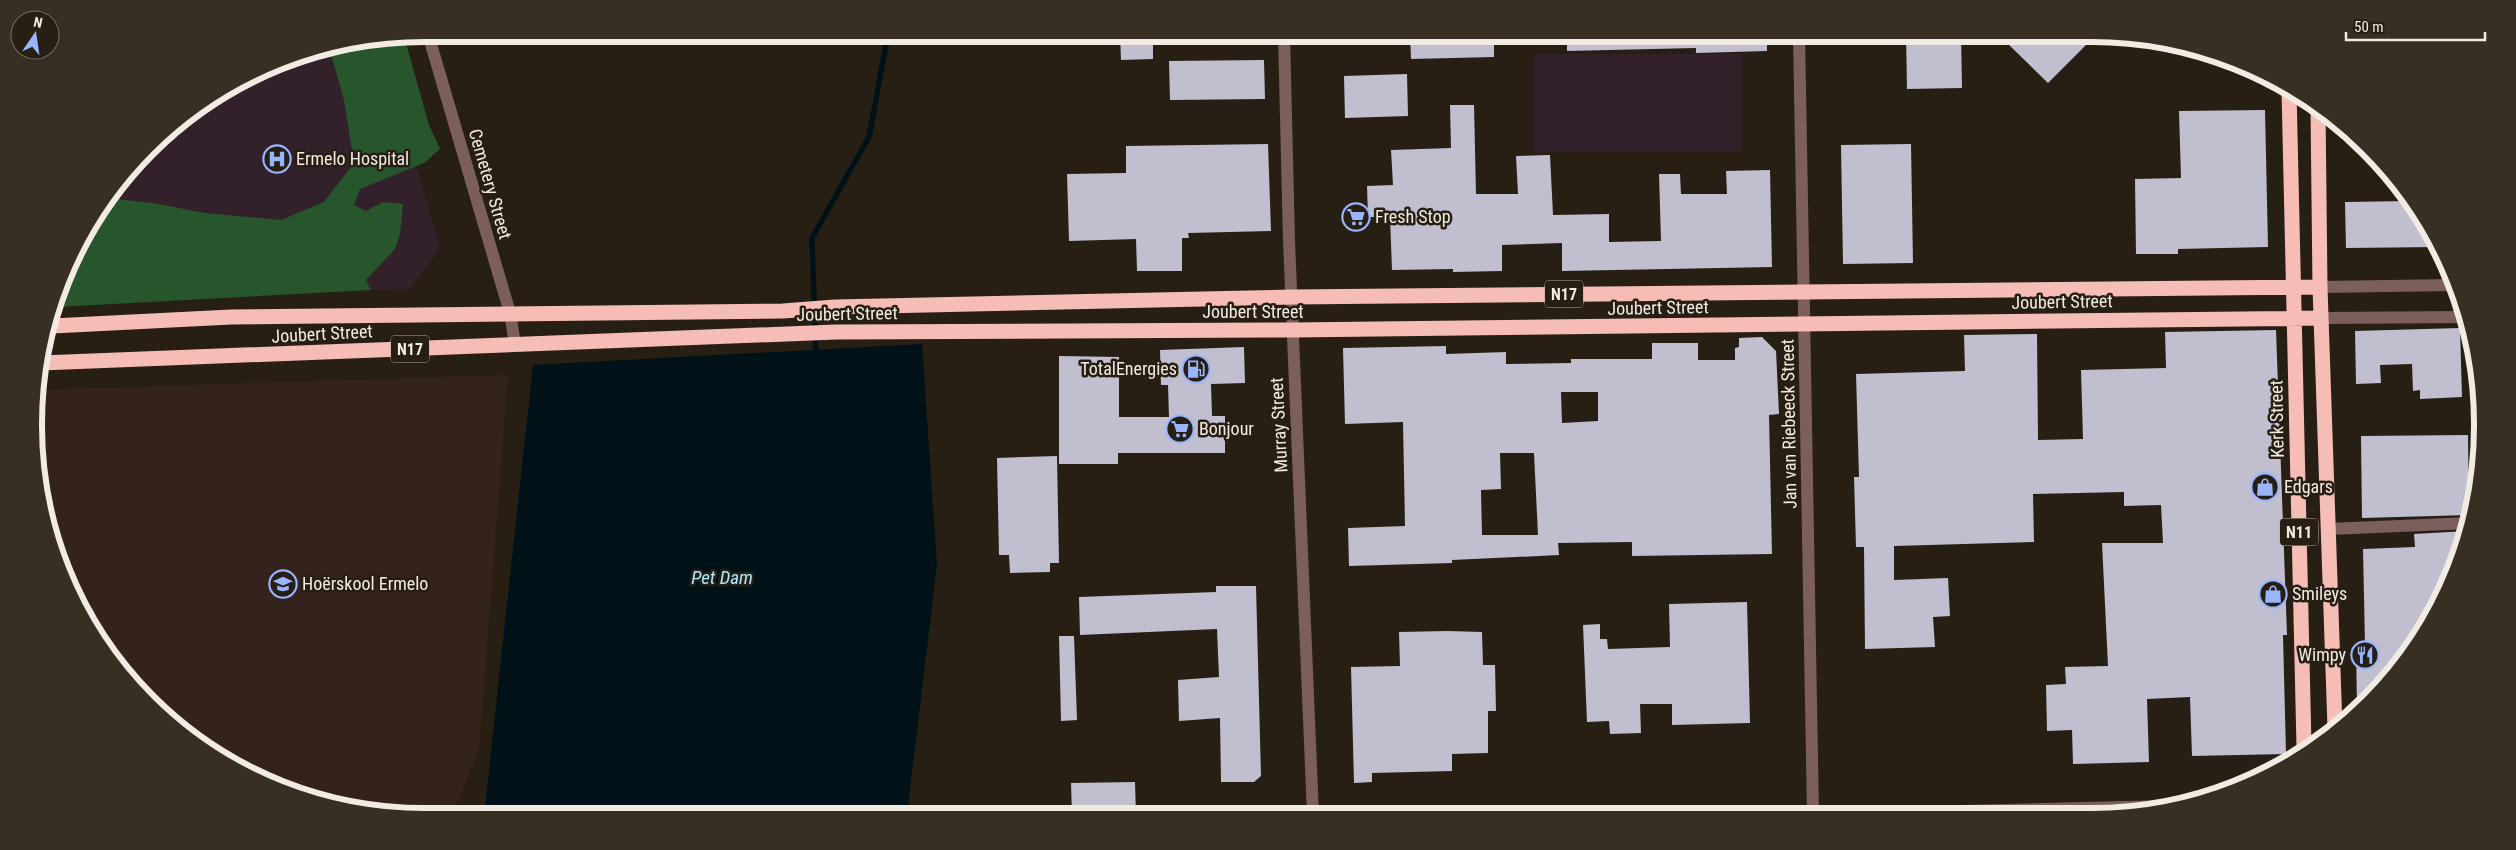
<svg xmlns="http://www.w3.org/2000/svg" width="2516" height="850" font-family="'Roboto Condensed',sans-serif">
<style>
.education{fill:#34221c}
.medical{fill:#32212b}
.forest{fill:#27562d}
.water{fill:#001218}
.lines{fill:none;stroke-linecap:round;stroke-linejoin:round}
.stream{stroke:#001218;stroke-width:5.5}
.building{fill:#c0becf;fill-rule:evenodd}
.minor{stroke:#7c5f5c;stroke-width:12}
.highway{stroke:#f6bcb6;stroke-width:15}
.labels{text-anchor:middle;stroke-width:5;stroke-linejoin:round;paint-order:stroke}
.shield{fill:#271f13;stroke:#b4aea5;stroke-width:1}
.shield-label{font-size:16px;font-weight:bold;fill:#f1ebe3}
.poi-label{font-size:18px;fill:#f1ebe3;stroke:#271f13;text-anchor:start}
.street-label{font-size:18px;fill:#f1ebe3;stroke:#271f13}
.water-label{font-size:19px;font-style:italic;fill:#a9e9fb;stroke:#271f13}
.rim{fill:none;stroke:#f1ebe3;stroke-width:6}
</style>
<rect width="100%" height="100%" fill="#271f13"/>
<path class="education" d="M508,375l-29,375 -27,66h-27l-101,-13 -117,-53 -59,-49 -48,-58 -53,-117 -12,-75 2,-61z"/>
<path class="medical" d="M379,38l61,210 -30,41 -349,8 13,-45 41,-65 52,-56 109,-68 73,-22z
M1534,54h208v98h-208z"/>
<path class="forest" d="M404,36l25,89 11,24 -16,14 -64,26 -6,16 12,6 17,-9 20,2 -3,30 -5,15 -29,31 5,10 -314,17 17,-55 42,-67v14l37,4 52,10 76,7 43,-18 30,-39 -10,-63 -15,-53 20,-6z"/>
<path class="water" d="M922,344l15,220 -30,251 -423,1 49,-451z"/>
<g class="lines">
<path class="stream" d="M816,356l-4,-118 57,-101 19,-103"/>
</g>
<path class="building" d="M1120,34h33v25l-32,1z
M1410,34h84v23l-83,2z
M1567,34h200v17l-71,2v-5l-129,3z
M1906,34h55l1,54 -55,1z
M2017,34h65l8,7 -42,42 -41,-40z
M1264,60l1,39 -95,1 -1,-39z
M1407,74l1,42 -63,2 -1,-42z
M1450,105h24l2,89h42l-2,-38 34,-1 3,60 56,-1v28l52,-1 -2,-67h21l1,20h46l-1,-23 44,-1 2,97 -210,4v-28l-60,2v26l-49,1v-3l-61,1 -2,-53h-22l-1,-31 26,-1 -2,-35 60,-2z
M2265,110l3,137 -90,2v5h-42l-1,-75 46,-1 -2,-67z
M1268,144l3,87 -83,2 1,5h-7v33h-45l-1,-32 -67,2 -2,-67 59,-1v-27z
M1911,144l2,119 -70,1 -2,-119z
M2409,201l21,28 8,18 -92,1 -1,-46z
M2460,328l2,69 -42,2v-9l-7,1 -1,-27 -32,1 1,18 -25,1 -1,-53z
M2276,330l11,305h-4l3,119 -94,2 -2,-59 -43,2 2,63 -76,2 -1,-34 -25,1 -1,-46 20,-1 -1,-17 43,-1 -6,-123h61l-2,-38 -37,1v-14l-91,2 1,48 -140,4v34l54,-2 2,38 -17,1 2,30 -70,2 -1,-102h-8l-2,-70h5l-3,-103 109,-3 -1,-36 73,-1 1,106 45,-1 -2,-69 85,-2 -1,-36z
M1762,337l14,14 3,63 -10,1 3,139 -140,2v-14l-74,1 1,12 -107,5v3l-103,3 -1,-38 57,-2 -2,-104 -58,2 -2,-76 103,-2v8l60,-2v12l65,-1v-4h81v-16h46v17h37v-12l4,-1v-9zM1561,392h37v29l-36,2zM1500,453h34l4,82h-56l-1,-45 20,-1z
M1244,347l1,36 -34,1 1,32h13v37h-107v11h-59v-108l60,1v60h50l-1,-32h-7l-1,-35z
M2468,435l1,80 -107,3 -1,-82z
M1057,456l2,107h-9v9l-40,1 -1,-18h-10l-2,-97z
M2467,531l-37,90 -73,88 -1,-64h9l-2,-96 52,-2 -1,-13z
M1216,586h40l5,190 -7,6h-33l-1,-64 -41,3 -1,-41 41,-3 -2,-48 -137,6 -1,-38 137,-5z
M1747,602l3,121 -78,2v-21h-32l1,29 -31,1 -1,-13 -22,1 -4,-97 17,-1v15h7l1,10 62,-2 -1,-43z
M1448,631l34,1 1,33h12l1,46h-8v42l-36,1v17l-80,2v9l-18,1 -3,-116 49,-1 -1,-34z
M1059,636h15l3,84 -16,1z
M1135,782l1,33h-64l-1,-32z"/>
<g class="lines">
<path class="minor" d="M428,34l82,279 5,31
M1284,34l5,207 24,574
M1799,34l14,780
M2320,287l135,-2
M2321,318l145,-1
M2475,355l4,111
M2329,529l141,-6
M1880,813l287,-7"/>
<path class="highway" d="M2289,90l15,657
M2318,108l2,179 15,441
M52,326l179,-9 552,-6 52,-4 457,-10 1028,-10
M41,363l795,-31 457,-2 1028,-12"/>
</g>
<defs>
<g id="hospital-ring" transform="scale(1.4375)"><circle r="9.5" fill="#271f13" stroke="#99b5fd" stroke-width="1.5"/><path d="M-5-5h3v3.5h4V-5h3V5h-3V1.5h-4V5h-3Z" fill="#99b5fd"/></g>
<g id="supermarket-ring" transform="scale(1.4375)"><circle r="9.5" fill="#271f13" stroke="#99b5fd" stroke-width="1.5"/><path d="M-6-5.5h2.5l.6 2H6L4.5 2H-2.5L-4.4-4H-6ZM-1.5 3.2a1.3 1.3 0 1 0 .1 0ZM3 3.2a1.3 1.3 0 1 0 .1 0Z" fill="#99b5fd"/></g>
<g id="fuel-ring" transform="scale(1.4375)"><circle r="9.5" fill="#271f13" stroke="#99b5fd" stroke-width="1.5"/><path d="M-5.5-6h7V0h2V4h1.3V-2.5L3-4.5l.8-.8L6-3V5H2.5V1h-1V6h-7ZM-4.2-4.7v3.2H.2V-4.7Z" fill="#99b5fd"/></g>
<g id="shop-ring" transform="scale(1.4375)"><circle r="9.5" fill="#271f13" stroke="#99b5fd" stroke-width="1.5"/><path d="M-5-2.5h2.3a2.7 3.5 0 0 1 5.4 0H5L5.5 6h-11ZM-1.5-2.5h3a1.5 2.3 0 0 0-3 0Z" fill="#99b5fd"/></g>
<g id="school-ring" transform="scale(1.4375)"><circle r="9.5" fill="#271f13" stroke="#99b5fd" stroke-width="1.5"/><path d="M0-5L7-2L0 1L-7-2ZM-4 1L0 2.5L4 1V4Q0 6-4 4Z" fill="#99b5fd"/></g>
<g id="restaurant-ring" transform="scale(1.4375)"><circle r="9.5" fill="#271f13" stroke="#99b5fd" stroke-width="1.5"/><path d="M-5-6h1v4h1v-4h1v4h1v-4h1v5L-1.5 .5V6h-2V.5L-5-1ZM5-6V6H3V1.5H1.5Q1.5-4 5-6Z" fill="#99b5fd"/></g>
</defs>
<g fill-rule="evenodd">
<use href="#hospital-ring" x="277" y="159"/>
<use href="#supermarket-ring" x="1356" y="217"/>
<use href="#fuel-ring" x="1196" y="369"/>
<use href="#supermarket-ring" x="1180" y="429"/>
<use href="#shop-ring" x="2265" y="487"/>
<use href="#school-ring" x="283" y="584"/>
<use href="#shop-ring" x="2273" y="594"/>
<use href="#restaurant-ring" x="2365" y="655"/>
</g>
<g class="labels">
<g class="shield">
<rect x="1545" y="280.5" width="38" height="27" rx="4"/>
<rect x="391" y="335.5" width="38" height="27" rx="4"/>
<rect x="2280" y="518.5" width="38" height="27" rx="4"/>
</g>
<g class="shield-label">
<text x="1564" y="300">N17</text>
<text x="410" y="355">N17</text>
<text x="2299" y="538">N11</text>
</g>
<g class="poi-label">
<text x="296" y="165">Ermelo Hospital</text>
<text x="1375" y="223">Fresh Stop</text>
<text x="1177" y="375" text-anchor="end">TotalEnergies</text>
<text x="1199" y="435">Bonjour</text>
<text x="2284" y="493">Edgars</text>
<text x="302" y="590">Hoërskool Ermelo</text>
<text x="2292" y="600">Smileys</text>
<text x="2346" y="661" text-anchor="end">Wimpy</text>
</g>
<g class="street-label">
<text transform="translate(490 184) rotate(74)" y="6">Cemetery Street</text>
<text transform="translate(2062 302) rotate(-1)" y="6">Joubert Street</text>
<text transform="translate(1658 308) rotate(-1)" y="6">Joubert Street</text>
<text x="1253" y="318">Joubert Street</text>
<text transform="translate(847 314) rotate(-1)" y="6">Joubert Street</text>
<text transform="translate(322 334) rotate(-3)" y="6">Joubert Street</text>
<text transform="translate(2277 419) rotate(-91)" y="6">Kerk Street</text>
<text transform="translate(1789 424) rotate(-91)" y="6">Jan van Riebeeck Street</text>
<text transform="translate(1279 425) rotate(-93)" y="6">Murray Street</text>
</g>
<g class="water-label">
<text x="722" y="584">Pet Dam</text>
</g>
</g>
<path d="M0 0H2516V850H0ZM424 42H2092A382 382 0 0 1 2474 424V426A382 382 0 0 1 2092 808H424A382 382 0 0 1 42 426V424A382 382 0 0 1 424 42Z" fill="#372f24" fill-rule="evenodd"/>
<path class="rim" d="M424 42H2092A382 382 0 0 1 2474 424V426A382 382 0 0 1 2092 808H424A382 382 0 0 1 42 426V424A382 382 0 0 1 424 42Z"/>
<g transform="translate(35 35) rotate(13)"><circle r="24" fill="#271f13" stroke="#787166"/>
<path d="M0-4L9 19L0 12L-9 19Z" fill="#99b5fd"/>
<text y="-8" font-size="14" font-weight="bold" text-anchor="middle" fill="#f1ebe3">N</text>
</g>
<path d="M2346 32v8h139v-8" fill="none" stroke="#f1ebe3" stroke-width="2.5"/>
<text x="2354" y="32" font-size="15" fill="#f1ebe3" stroke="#271f13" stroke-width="4" paint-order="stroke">50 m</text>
</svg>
